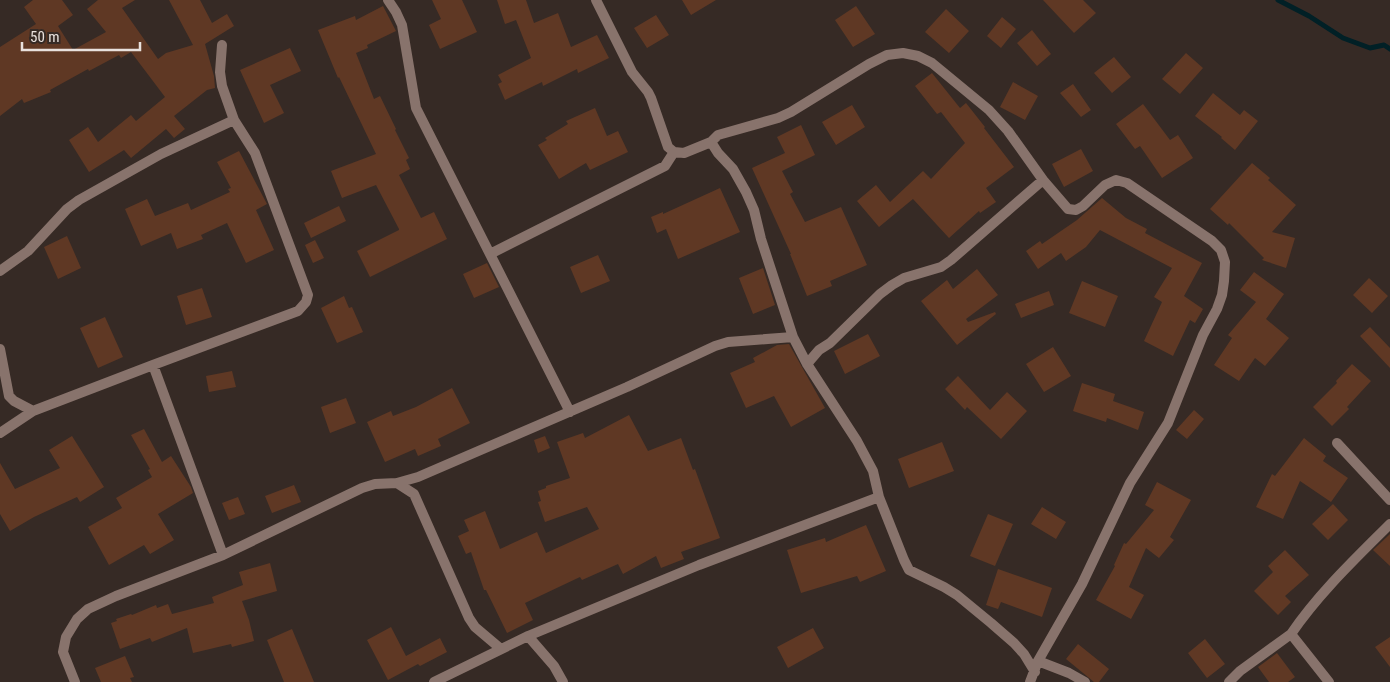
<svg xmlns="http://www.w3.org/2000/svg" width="1390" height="682" font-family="'Roboto Condensed',sans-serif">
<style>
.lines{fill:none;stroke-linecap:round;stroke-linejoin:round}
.stream{stroke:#012026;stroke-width:5}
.building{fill:#5f3824}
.minor{stroke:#88736c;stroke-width:10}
</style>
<rect width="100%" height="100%" fill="#362a25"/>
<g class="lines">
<path class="stream" d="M1278,0l31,16 34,22 27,10 14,-3 6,4"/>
</g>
<path class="building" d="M33,0h29l11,15 -15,11 15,24 33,-18 -19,-23 11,-9h37l-13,8 36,51 8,-6 27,-8 -24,-45h31l12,23 15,-9 7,12 -29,18 9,32 1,12 -8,2 -33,26 11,13 -11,9 -8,-9 -35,29 -7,-8 -35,22 -20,-32 19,-13 10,15 33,-27 5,6 29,-24 -34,-45 -10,6 -2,-3 -30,16 -1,-2 -38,21 1,2 -27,11 -2,-4 -22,17v-69l36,-23 -12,-17z
M432,0h30l15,32 -37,17 -11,-24 12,-6z
M497,0h29l8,23 24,-10 13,34 26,-12 12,23 -31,15 -1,-4 -34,17 -1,-4 -37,18 -7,-16 4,-2 -4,-7 33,-17 -15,-38 -11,4z
M682,0h34l-25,15z
M1043,0h40l13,13 -22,20z
M383,6l13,25 -29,14 1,3 -12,5 18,46 6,-3 16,33 -1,1 14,28 -3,2 4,9 -11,6 22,43 13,-6 13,27 -77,38 -13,-26 42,-21v-1l-23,-44 -34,13 -11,-27 45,-17 -37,-77 -1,1 -20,-48 37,-14 1,4z
M856,6l19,28 -22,13 -18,-27z
M946,9l23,22 -20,22 -24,-21z
M656,15l13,20 -22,13 -13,-20z
M1002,17l14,12 -15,19 -14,-12z
M1032,30l19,24 -14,12 -20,-23z
M290,48l11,23 -31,14 14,28 -20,10 -24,-53z
M1186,53l17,15 -23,26 -18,-15z
M1114,57l17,20 -19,16 -18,-20z
M932,73l28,35 6,-5 19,24 -1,1 30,39 -28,21 10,14 -16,11 -1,-2 -30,27 -36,-39 -34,28 -22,-26 19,-16 14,17 33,-31 8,8 34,-36 -24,-31 -4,2 -22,-28z
M1013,82l25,14 -13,24 -25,-13z
M1073,84l18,26 -10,7 -21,-24z
M1213,93l27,22 4,-5 14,11 -23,29 -14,-12 1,-1 -27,-21z
M1143,104l27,36 8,-5 15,23 -31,20 -22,-32 -5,3 -19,-25z
M852,105l13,22 -29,18 -14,-23z
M595,108l12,28 11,-5 10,21 -38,18 -4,-7 -27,16 -21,-34 9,-5 -2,-2 23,-14 -2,-3z
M801,125l14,30 -33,16 11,21 -3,2 15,28 36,-15 26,58 -37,16 2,5 -25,10 -17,-42h1l-39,-86 33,-15 -8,-16z
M1081,149l12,22 -29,16 -12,-23z
M239,151l28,53 -11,6 18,40 -28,13 -19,-40 -26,12 2,4 -26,10 -6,-16 -30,13 -16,-37 22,-10 8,17 33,-13 3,7 39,-18 -2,-3 3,-1 -14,-26z
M1252,163l18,15 -2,2 28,25 -24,27 23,6 -9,30 -24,-8 2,-2 -35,-35 -1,2 -18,-16z
M720,188l20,44 -62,27 -12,-30 -9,4 -6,-16 12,-5v2z
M1102,198l24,20 21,11 -2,4 57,30 -18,33 19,13 -8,14 -5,-3 -17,36 -29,-15 18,-39 -8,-5 18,-29 -72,-38 -14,17 -20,14 -5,-8 -23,16 -12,-18 14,-10 2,3 35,-24z
M339,206l7,15 -35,17 -7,-15z
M67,236l14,32 -23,11 -14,-32z
M315,240l9,18 -11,5 -8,-18z
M598,255l12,26 -29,12 -11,-26z
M487,263l12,24 -25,11 -11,-24z
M763,268l12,37 -22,9 -14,-36z
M977,269l21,26 -32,24 2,3 27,-10 1,2 -39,31 -36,-44 26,-21 6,9z
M1254,272l30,22 -18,25 23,19 -24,28 -10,-8 -16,23 -25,-16 18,-27 -4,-3 28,-33 -16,-12z
M1369,278l19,18 -16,17 -19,-18z
M1082,281l36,15 -13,31 -36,-14z
M202,288l10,29 -26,8 -9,-29z
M1049,291l5,14 -33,13 -6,-14z
M344,296l5,12 3,-1 11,25 -26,11 -16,-35z
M105,317l18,40 -25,11 -18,-40z
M1370,327l20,21v20l-30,-32z
M868,334l12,22 -35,18 -11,-23z
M789,344l36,64 -34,19 -17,-31 -28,12 -16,-35 25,-11 -2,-4 24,-13z
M1053,347l18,29 -27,16 -18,-28z
M1352,364l19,17 -24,26 2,2 -17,17 -19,-19 24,-24 -1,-2z
M232,371l4,16 -27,5 -3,-16z
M958,376l32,34 17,-18 20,19 -26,28 -34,-32 -2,3 -20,-21z
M1082,383l33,11 -2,7 31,11 -6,18 -31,-12 -1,4 -33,-11z
M452,388l18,35 -32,16 3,7 -23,10 -3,-7 -30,13 -18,-40 24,-11 2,5 23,-9z
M346,398l10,25 -26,10 -9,-26z
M1194,410l10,9 -17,20 -11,-9z
M629,415l19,36 33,-13 12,32 2,-1 25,69 -39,14 3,7 -23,9 -5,-12 -33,18 -5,-10 -36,16 -2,-3 -55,26 8,17 -26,13 -21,-43h-2l-13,-38 -5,2 -8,-18 11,-5 -5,-11 21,-9 15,38 37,-17 9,21 53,-24 -12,-22 -42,15 -7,-20 3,-1 -3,-10 8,-3v-2l24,-8 -13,-36 26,-9 2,5z
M144,429l18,33 9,-6 20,31 2,6 -35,21 16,26 -24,14 -6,-9 -35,20 -21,-38 34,-19 -6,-10 36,-21 -4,-7 2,-1 -19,-34z
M72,436l32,51 -24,15 -3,-5 -43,20 -24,14 -10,-17v-51l15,26 45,-21 -11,-18z
M545,436l5,12 -12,5 -4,-13z
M1304,438l22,18 -3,5 25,17 -17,24 -31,-21 -17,38 -27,-12 16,-33 3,2z
M942,442l12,29 -45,17 -11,-29z
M1157,482l34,18 -21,37 4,3 -15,18 -13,-10 -17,39 15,8 -13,24 -35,-19 19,-34 -1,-1 10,-22 2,1 28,-34 -9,-5z
M294,485l7,17 -29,11 -7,-17z
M238,497l7,17 -16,6 -7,-17z
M1333,504l15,16 -20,20 -16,-16z
M1042,507l24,15 -10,17 -25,-15z
M988,514l25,10 -18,42 -25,-10z
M866,525l20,46 -26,11 -3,-6 -56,17 -14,-43 38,-12 1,4z
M1390,534v32l-17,-16z
M1285,550l24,25 -24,21 6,6 -13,13 -24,-24 19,-19 -5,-6z
M270,563l7,28 -35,10 7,19 5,21 -22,6 -1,-3 -38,9 -6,-25 -35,14 -2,-4 -30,11 -9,-26 6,-2 -1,-2 15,-5 1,1 24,-10 1,3 11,-4 4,10 42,-11 -2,-6 31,-12 -4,-13z
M998,569l54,19 -10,29 -41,-15 -3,7 -12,-4z
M391,627l15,29 34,-18 7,14 -27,14 -2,-2 -30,16 -21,-40z
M813,628l11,20 -36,20 -11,-21z
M292,629l22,53h-30l-17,-42z
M1390,637v30l-15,-20z
M1205,639l20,25 -18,14 -19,-25z
M1078,644l31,25 -10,13h-5l-28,-23z
M1277,653l18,24 -7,5h-19l-11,-15z
M125,656l9,21 -4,1 2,4h-31l-6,-14z"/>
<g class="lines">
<path class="minor" d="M388,0l8,12 6,13 14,83 154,304
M596,0l36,72 16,20 3,6 17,49 6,5 10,1 27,-11 7,-7 60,-17 13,-6 78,-48 18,-9 16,-2 15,3 14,7 57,47 19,21 35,49 25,29 8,1 7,-4 22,-21 11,-5 11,3 85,58 9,9 4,12 -1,19 -2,14 -5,14 -14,26 -35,88 -38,60 -48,101 -44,77 -8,21
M711,142l7,11 15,16 13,23 8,18 7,29 32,98 14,27 50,77 16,30 6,26 25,63 5,10 35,17 13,8 34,28 23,20 10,11 11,18
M490,254l175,-88 9,-14
M0,271l28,-20 39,-42 12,-9 82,-46 73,-34
M0,349l9,47 5,5 19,10
M807,364l12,-14 11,-7 50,-49 12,-9 12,-7 37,-11 10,-7 92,-80
M153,365l70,190
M0,433l33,-22 120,-46 145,-54 8,-9 2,-7 -53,-142 -21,-33 -12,-34 -2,-14 2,-27
M1337,443l53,57
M397,483l17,11 55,124 6,9 26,22
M528,636l26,30 9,16
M1038,661l31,12 16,9
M75,682l-12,-30 3,-15 11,-18 11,-10 28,-13 107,-41 139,-67 13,-4 22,-1 21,-6 209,-90 88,-41 13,-4 65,-5
M434,682l94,-46 171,-71 180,-68
M1229,682l11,-11 51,-37
M1329,682l-38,-48c28,-41 64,-75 99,-110"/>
</g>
<path d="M22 42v8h118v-8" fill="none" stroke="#e9e1dd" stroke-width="2.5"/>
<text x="30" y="42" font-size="15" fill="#e9e1dd" stroke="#362a25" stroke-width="4" paint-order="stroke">50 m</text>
</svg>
